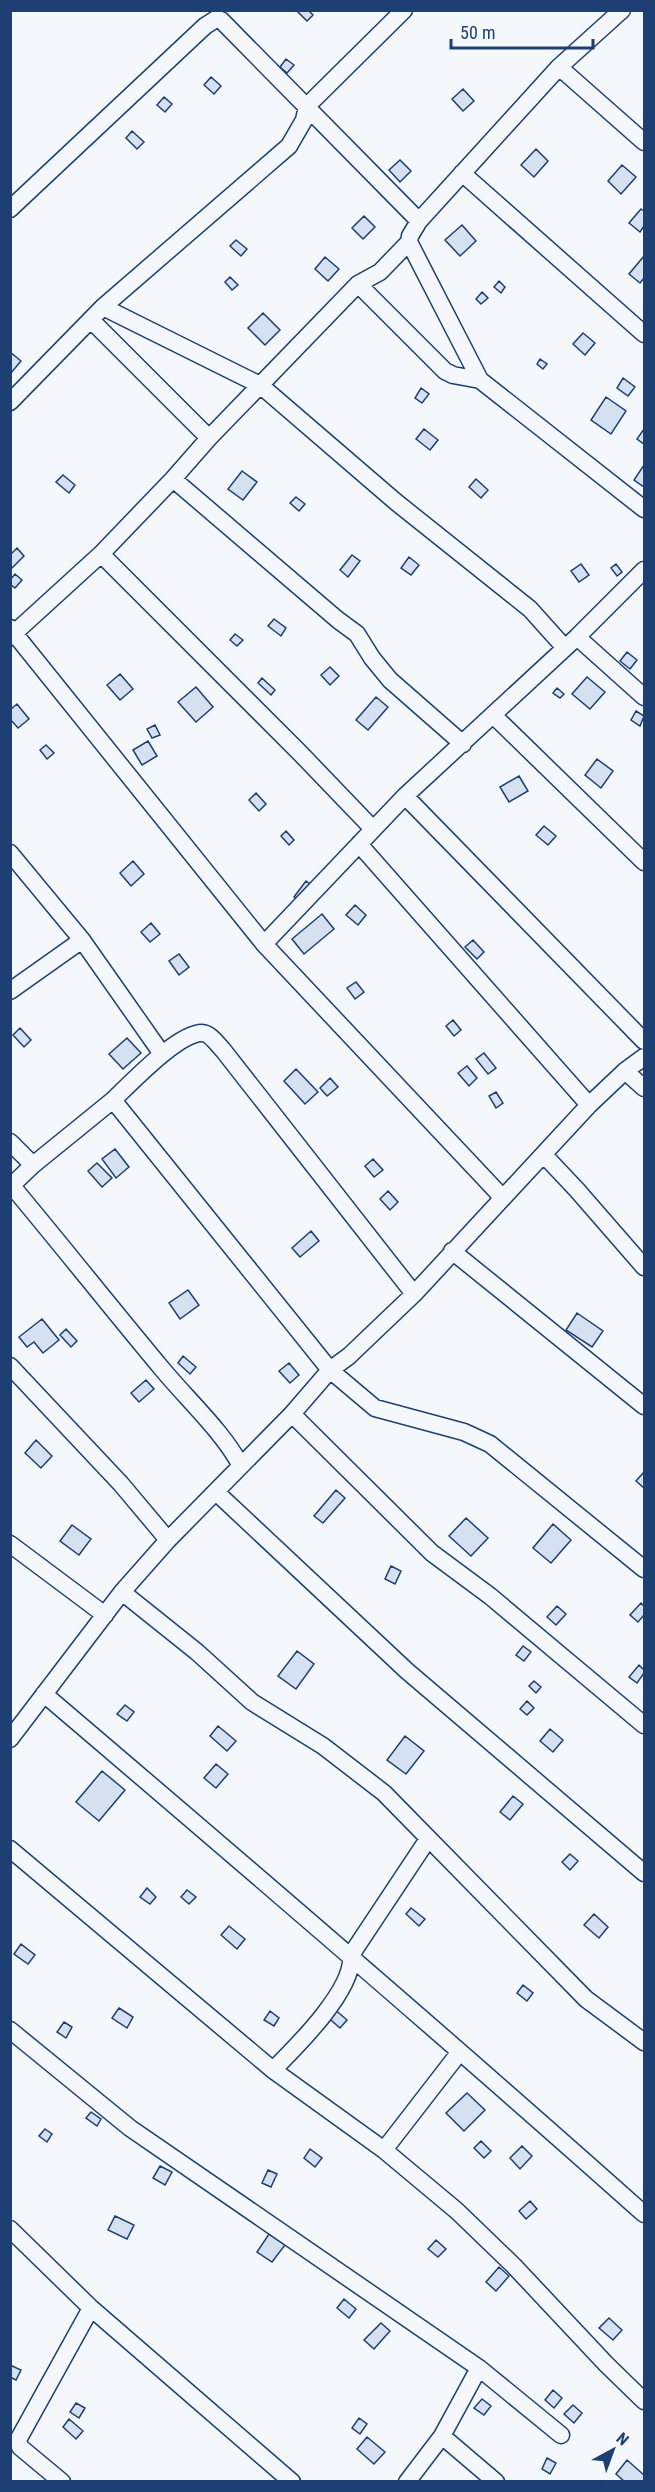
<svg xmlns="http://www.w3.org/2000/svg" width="655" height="2492" font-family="'Roboto Condensed',sans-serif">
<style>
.building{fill:#d5e0f0;stroke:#1d3f73;stroke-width:1.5}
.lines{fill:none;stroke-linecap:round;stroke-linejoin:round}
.street-casing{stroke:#1d3f73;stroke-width:19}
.street{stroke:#f4f7fb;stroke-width:16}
</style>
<rect width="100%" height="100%" fill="#f4f7fb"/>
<path class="building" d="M299,10h9l5,5 -6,6 -9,-9z
M286,59l8,6 -7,8 -7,-6z
M211,77l10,9 -7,8 -10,-9z
M463,89l11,12 -11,10 -11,-12z
M164,97l8,7 -7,8 -8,-7z
M132,131l12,11 -7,7 -11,-11z
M536,149l12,12 -14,16 -13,-12z
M400,160l11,11 -11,11 -11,-12z
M622,165l14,12 -15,17 -13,-13z
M641,209l3,2v15l-4,6 -11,-9z
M364,216l11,11 -12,12 -11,-11z
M462,225l14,16 -16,15 -15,-16z
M236,240l11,9 -6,7 -11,-10z
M644,256v22l-4,5 -11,-9z
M325,257l14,12 -11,12 -13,-12z
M230,277l8,8 -6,5 -7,-8z
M499,281l6,6 -4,6 -7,-6z
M482,292l6,6 -7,6 -5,-5z
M263,313l17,17 -15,15 -17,-17z
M583,333l12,10 -10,12 -12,-11z
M10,352l11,9 -10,12 -1,-1z
M540,359l7,5 -4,5 -6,-5z
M623,378l12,9 -7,9 -11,-8z
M421,388l8,6 -7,9 -7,-5z
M606,397l20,14 -15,23 -20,-14z
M424,429l14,11 -8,10 -14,-11z
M644,429v15l-7,-5z
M644,465v22l-10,-7z
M242,471l15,11 -14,18 -15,-11z
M63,475l12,10 -6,8 -13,-11z
M476,479l12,11 -7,8 -12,-11z
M296,497l9,7 -6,7 -9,-8z
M17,548l7,8 -14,14v-15z
M352,555l8,6 -12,16 -8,-7z
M409,557l10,8 -8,10 -10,-7z
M581,564l8,11 -10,7 -8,-11z
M616,564l6,8 -5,4 -6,-8z
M15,574l7,6 -7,8 -5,-4v-4z
M274,619l12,9 -5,8 -13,-10z
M235,634l8,6 -6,6 -7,-6z
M627,652l10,8 -7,9 -10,-8z
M330,667l9,9 -9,9 -9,-10z
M120,674l13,15 -13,11 -13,-15z
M587,677l18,15 -15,17 -18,-15z
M262,678l13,12 -4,5 -13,-12z
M196,687l17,20 -17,15 -18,-20z
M557,688l7,6 -4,4 -7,-5z
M376,697l12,10 -20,23 -12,-10z
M17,704l12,15 -11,9 -8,-9v-9z
M636,711l8,5 -4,10 -9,-6z
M155,725l5,10 -8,3 -5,-9z
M148,741l9,15 -15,9 -9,-15z
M46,745l8,8 -7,6 -7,-9z
M597,759l16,12 -12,17 -16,-13z
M519,776l9,15 -19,11 -9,-15z
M256,793l10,11 -7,7 -10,-11z
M544,826l12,10 -8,9 -12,-10z
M286,831l8,9 -5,5 -8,-9z
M133,861l11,13 -13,12 -11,-13z
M306,881l8,6 -13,16 -7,-6z
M355,905l11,10 -8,10 -12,-10z
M322,914l12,15 -30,25 -12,-15z
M151,923l9,11 -10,8 -9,-10z
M473,940l11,12 -7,7 -12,-12z
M179,954l10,13 -10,8 -10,-14z
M356,982l8,10 -9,7 -8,-11z
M453,1020l8,10 -7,6 -8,-10z
M20,1028l11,12 -7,7 -11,-12z
M127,1038l14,15 -18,16 -14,-15z
M484,1053l12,15 -8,6 -12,-15z
M467,1066l10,12 -8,8 -11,-13z
M296,1069l22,23 -13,12 -21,-23z
M330,1078l8,9 -11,9 -7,-8z
M496,1092l7,11 -7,5 -7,-12z
M115,1149l14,18 -13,11 -14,-19z
M373,1159l10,11 -9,7 -9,-11z
M97,1163l15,15 -10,9 -14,-16z
M388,1191l10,11 -8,8 -10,-11z
M311,1231l8,10 -19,16 -8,-9z
M188,1290l11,15 -19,14 -11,-16z
M577,1313l26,18 -11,16 -26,-17z
M42,1319l17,21 -16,13 -9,-11 -7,5 -8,-10z
M66,1329l11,12 -6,6 -11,-12z
M183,1356l13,11 -6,7 -12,-11z
M289,1363l10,12 -9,8 -11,-12z
M146,1380l8,9 -15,13 -8,-9z
M36,1440l16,16 -11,12 -16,-15z
M644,1472v16l-8,-7z
M336,1490l9,8 -22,25 -9,-7z
M466,1518l22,20 -17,18 -22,-20z
M553,1524l18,16 -20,23 -18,-15z
M72,1525l19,14 -12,16 -19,-14z
M391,1566l10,5 -6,13 -10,-5z
M641,1603l3,3v9l-6,7 -8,-7z
M557,1606l9,8 -10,11 -9,-8z
M523,1646l8,6 -7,9 -8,-6z
M297,1651l17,13 -18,25 -18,-13z
M639,1665l5,5v3l-7,10 -8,-6z
M534,1681l7,6 -5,6 -7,-7z
M527,1701l7,7 -7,7 -7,-6z
M125,1705l9,7 -7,9 -10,-7z
M218,1726l18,15 -9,10 -17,-15z
M550,1729l13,11 -10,12 -13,-11z
M405,1736l19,15 -18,23 -19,-14z
M216,1764l12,10 -12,14 -12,-10z
M102,1771l23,19 -26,31 -23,-19z
M513,1796l10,8 -13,16 -10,-8z
M570,1854l8,7 -8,9 -8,-8z
M147,1888l9,9 -6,7 -10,-7z
M187,1890l9,7 -7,7 -8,-7z
M411,1908l14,11 -6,7 -13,-12z
M594,1914l14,13 -9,11 -15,-13z
M229,1926l16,13 -8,10 -16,-14z
M21,1944l14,11 -7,9 -14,-10z
M523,1985l10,8 -6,8 -10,-8z
M332,2007l15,13 -7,8 -15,-13z
M119,2008l14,9 -6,11 -15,-10z
M270,2011l9,7 -5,8 -10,-6z
M64,2022l8,5 -6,11 -9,-6z
M467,2093l18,17 -21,21 -18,-18z
M91,2112l10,7 -4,7 -11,-8z
M45,2129l7,5 -5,8 -8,-6z
M481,2141l10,10 -7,7 -10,-10z
M522,2146l10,10 -12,13 -10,-11z
M310,2149l12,9 -7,9 -11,-9z
M160,2166l12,6 -7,13 -12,-7z
M268,2170l9,4 -6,13 -9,-4z
M530,2201l7,8 -11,10 -7,-8z
M115,2216l19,9 -7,14 -19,-9z
M269,2234l16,11 -13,17 -15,-10z
M436,2240l10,9 -8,8 -10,-8z
M499,2267l10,9 -13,15 -10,-9z
M344,2299l12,10 -7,9 -12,-10z
M609,2318l13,12 -9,10 -14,-12z
M381,2323l9,8 -16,18 -10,-9z
M10,2365l11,5 -5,10 -6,-3z
M553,2390l9,8 -8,10 -9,-8z
M482,2399l9,7 -7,9 -10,-7z
M76,2403l9,5 -6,10 -9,-6z
M573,2405l9,8 -8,10 -10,-9z
M359,2418l8,6 -7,10 -8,-6z
M69,2419l14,12 -7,8 -13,-12z
M367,2437l18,15 -11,12 -17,-15z
M547,2458l9,5 -6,11 -8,-5z
M627,2460l17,15v7h-19l-9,-8z"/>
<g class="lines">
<g class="street-casing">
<path id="street" d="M559,67l85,75
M462,173l182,161
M10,209l195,-183 11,-7 5,1 198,201
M409,242l71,138 164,129
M358,284l87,87 8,4 27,5
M103,307l157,78 136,117 134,107 35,39
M91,320l118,118
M10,402l93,-95 186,-161 15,-26 3,-14 97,-96
M173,479l165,141 19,14 15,24 18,22 73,64
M101,554l199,199 73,76
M10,628l254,316 239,254
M10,637l91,-83 72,-75 36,-41 149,-154 22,-12 29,-30 1,-6 9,-15 140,-154 63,-57
M577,637l67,60
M493,715l151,147
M405,796l239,245
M359,844l230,261
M10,853l72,87 80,114
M264,944l141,-148 172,-159 67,-67
M10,991l72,-51
M625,1071l19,17
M113,1100c18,-17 65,-67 89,-67 8,0 16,12 21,17l191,244
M10,1142l23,23
M544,1155l33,35 67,77
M12,1186c51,61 100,123 151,184 25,30 60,62 78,96
M10,1187l23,-22 80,-65 217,270 45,38 89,24 26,12 154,125
M452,1251l192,155
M10,1366l111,118 47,56
M292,1414l140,139 58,43 154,129
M216,1492l191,179 237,202
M10,1544l95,71
M122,1592l75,60 55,50 71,44 61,47 202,206 58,43
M44,1694c202,172 403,344 600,520
M10,1739l112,-147 46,-52 124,-126 38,-44 19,-14 65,-62 175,-189 36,-34 19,-14
M10,1849l263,221 111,80 73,61 57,55 92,98 38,37
M10,2030l120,98 349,240 82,67
M273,2070c23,-23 82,-81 78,-115l77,-116
M384,2150l75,-97
M10,2229l81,79 201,174
M442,2436l54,46
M62,2482l-42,-35 -2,-7 73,-132
M407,2482l35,-46 37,-68"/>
</g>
<use href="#street" class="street"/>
</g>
<rect width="655" height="2492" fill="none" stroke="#1d3f73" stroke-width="24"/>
<g transform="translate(613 2450) rotate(41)" stroke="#f4f7fb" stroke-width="4.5" paint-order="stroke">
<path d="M0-4.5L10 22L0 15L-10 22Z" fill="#1d3f73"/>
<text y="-9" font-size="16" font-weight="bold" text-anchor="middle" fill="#1d3f73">N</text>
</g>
<path d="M451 39v9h142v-9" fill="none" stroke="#1d3f73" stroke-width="3"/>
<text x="460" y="39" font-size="18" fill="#1d3f73" stroke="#f4f7fb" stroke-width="4.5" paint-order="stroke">50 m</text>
</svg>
